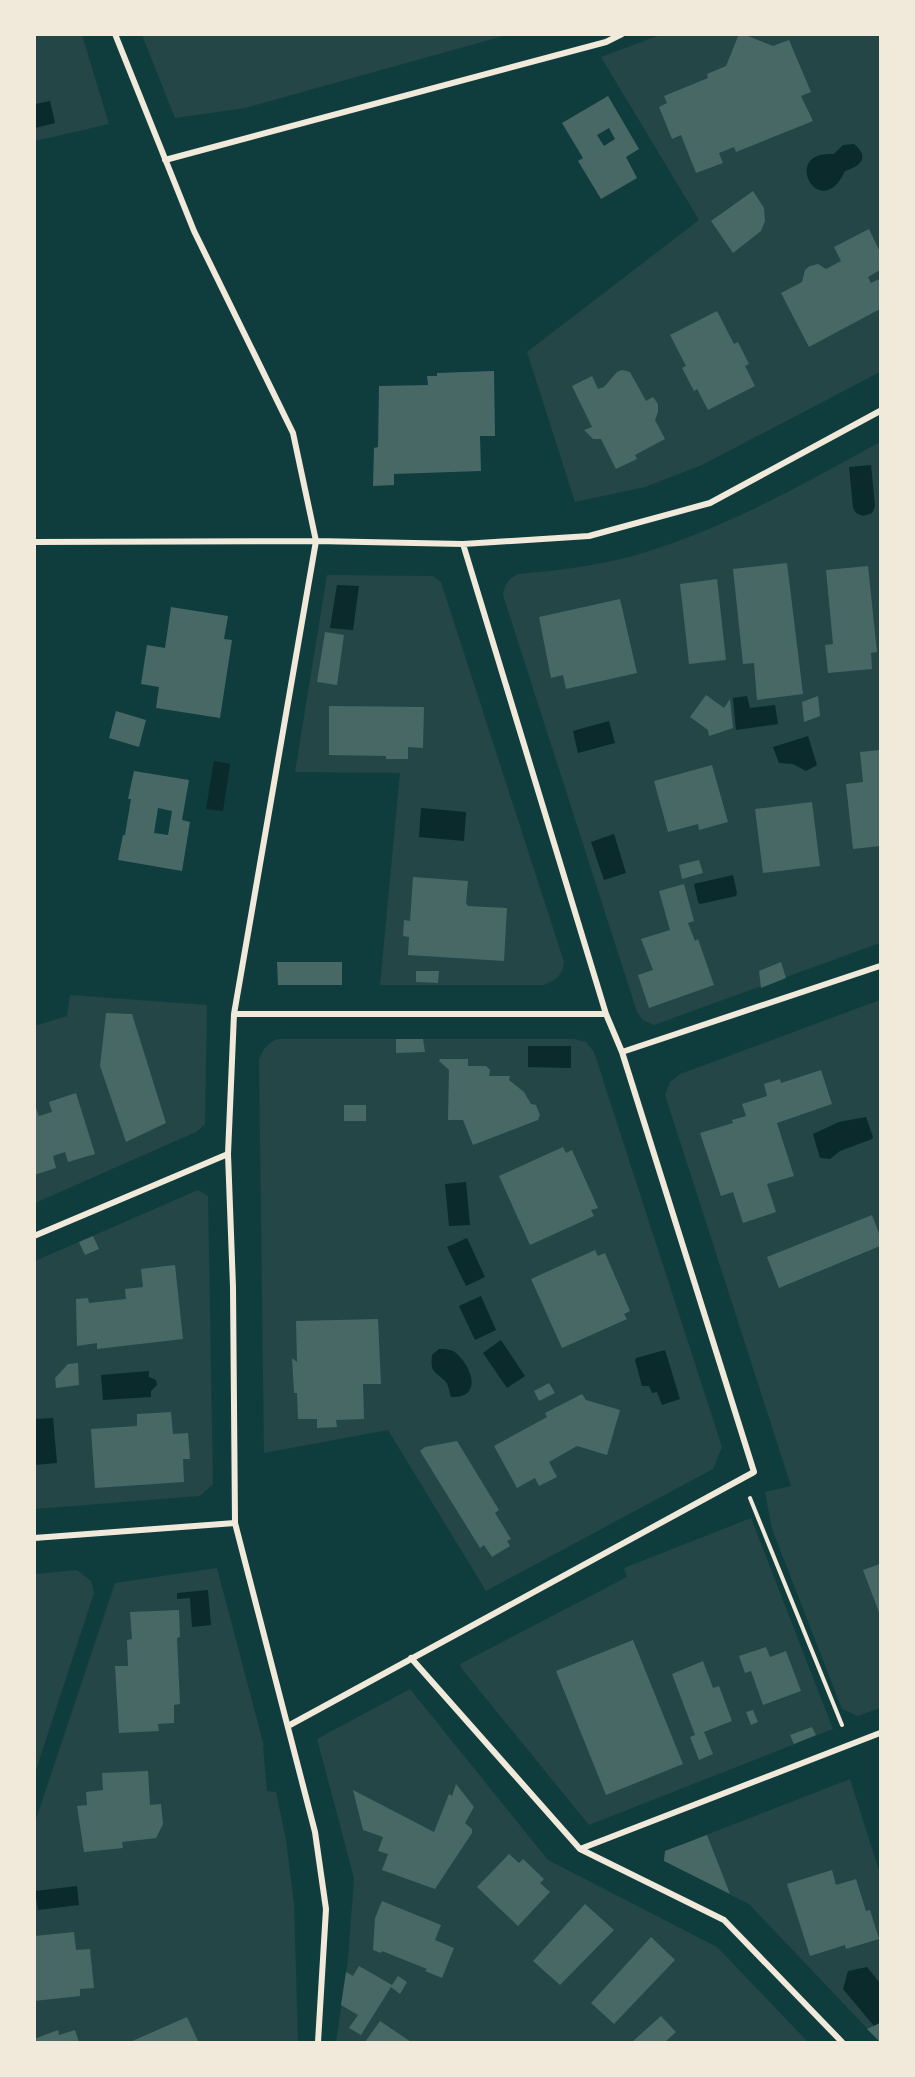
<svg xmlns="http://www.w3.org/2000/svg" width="915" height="2077" font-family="'PT Sans Narrow',sans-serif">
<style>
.green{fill:#244646}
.water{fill:#0a2a2b}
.building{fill:#486865;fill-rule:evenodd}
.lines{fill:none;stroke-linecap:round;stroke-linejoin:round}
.path{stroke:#f1e9da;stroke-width:4}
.minor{stroke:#f1e9da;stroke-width:6}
</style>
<rect width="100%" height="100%" fill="#0f3d3e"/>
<path class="green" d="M34,35h48l27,89 -74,17z
M142,35h365l-262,73 -70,10z
M660,35h220v337l-178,93 -57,22 -70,15 -48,-150 172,-132 -98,-163z
M880,442v501l-226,82 -11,-5 -6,-8 -134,-417c2,-11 5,-17 16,-21 39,-4 79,-8 117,-19 86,-25 166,-70 244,-113z
M327,575l106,1 8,6 123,380c-1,13 -8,18 -20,23h-164l20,-212 -105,-1z
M70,995l137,10 -2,119 -9,8 -161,71 -1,-177 33,-10z
M880,1000v708l-22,8 -16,-7 -70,-180 -7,-37 26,-6 -126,-391 5,-13 10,-8z
M278,1039h296l12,3 8,10 128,395 -9,22 -227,122 -98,-161 -124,23 -5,-393c4,-11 8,-17 19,-21z
M198,1190l10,6 5,288 -13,12 -165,13v-248z
M751,1518l82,211 -244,96 -127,-156 -2,-5 167,-87 -3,-9z
M217,1568l47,178h-1l4,45 9,1 10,48 8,64 4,138h-263v-220l80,-239z
M77,1570l14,11 3,12 -59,180v-199z
M410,1689l138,171 169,87 91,95h-472l12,-82 6,-82 -37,-139z
M850,1779l30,95v168l-131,-138 -85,-43 1,-10z"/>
<path class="water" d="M50,101l5,22 -20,5v-24z
M854,144c16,13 7,22 -9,27 -21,46 -54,-1 -30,-14 5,-3 13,-3 19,-3l9,-9z
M871,465l4,41 -3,7 -9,3 -7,-3 -3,-5 -4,-41z
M337,585l22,1 -6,44 -23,-2z
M747,696l3,12 25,-3 3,19 -42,6 -3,-32z
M609,721l6,22 -37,10 -5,-22z
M808,736l9,29 -11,6 -13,-7 -14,-1 -6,-16z
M214,761l16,3 -7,47 -17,-2z
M421,808l45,4 -2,29 -45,-4z
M614,834l12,39 -22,7 -13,-38z
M733,875l4,18 -1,3 -36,8 -2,-2 -4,-18z
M528,1046h43v22l-43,-1z
M866,1117l7,20 -1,2 -32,12 -10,8 -10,-1 -7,-24 26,-12z
M466,1182l4,43 -21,1 -4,-42z
M467,1238l18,39 -19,9 -19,-39z
M481,1296l15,34 -21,10 -16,-34z
M501,1340l24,36 -18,12 -24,-35z
M439,1349c7,0 13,0 18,5 16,14 25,45 -6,43 -2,-5 -2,-11 -5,-15 -11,-12 -16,-8 -14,-27z
M665,1350l15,49 -18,6 -5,-13 -5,1 -3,-7h-7l-7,-26 1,-2z
M149,1371v6l7,3 1,5 -6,6v6l-48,3 -2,-25z
M53,1418l4,45 -22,2v-46z
M208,1590l3,35 -19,2 -2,-29 -13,1v-6z
M77,1886l2,19 -41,5 -3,-19z
M867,1967l13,16v40l-6,3 -31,-37 5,-18z"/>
<path class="building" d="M739,34h4l30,12 16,-6 22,52 -10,4 12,25 -77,31 -2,-5 -15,6 4,10 -27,10 -15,-38 -9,4 -13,-32 8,-4 -3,-7 44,-18 -1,-4 19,-8z
M608,96l31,53 -13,8 11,21 -36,21 -23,-38 5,-3 -21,-35zM609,128l6,11 -11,7 -7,-11z
M753,191l11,17 1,13 -4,10 -28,22 -22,-32z
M869,229l11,23v18l-12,7 3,6 6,-3h3v29l-71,38 -28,-54 21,-11 3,-12 5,-4 8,-2 8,5 15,-8 -7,-14z
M717,311l17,33 4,-2 11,22 -4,2 10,20 -47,24 -11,-21 -3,2 -12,-23 4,-2 -16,-31z
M622,370l8,2 16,29 7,-4 5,7v8l-3,8 10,19 -30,16 2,4 -21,10 -15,-30h-8l-9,-9 8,-3 -20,-41 20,-10 6,13 6,-2 13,-15z
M494,371l1,65h-15l1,35 -87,3v11l-21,1 1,-38 4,-1 1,-61 49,-1 -1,-9h10v-3z
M787,563l16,131 -46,6 -3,-37 -11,1 -10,-95z
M868,566l9,86 -6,1 1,16 -44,4 -3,-28 8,-1 -7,-74z
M717,579l9,81 -37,4 -9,-80z
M620,599l17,74 -71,16 -3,-14 -12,3 -12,-61z
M171,607l57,9 -4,23 8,1 -12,78 -64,-10 3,-21 -18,-3 6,-39 18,3z
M325,632l19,3 -7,50 -20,-3z
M706,695l18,13 6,-9 3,29 -24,8 -1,-6 -18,-13z
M818,696l2,20 -16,6 -2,-20z
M329,706l95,1 -1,41 -15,-1v12h-22v-3l-57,-1z
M116,711l30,9 -7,27 -30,-9z
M880,750v96l-27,3 -7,-65 17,-2 -3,-30z
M712,765l16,57 -29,8 -1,-6 -30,8 -14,-51z
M134,771l55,9 -7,40 8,2 -8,49 -64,-11 5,-25h2l6,-36h-3zM158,808l14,3 -4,24 -14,-2z
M812,802l8,64 -57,7 -8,-64z
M699,860l4,13 -21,6 -3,-14z
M413,877l55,4 -2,22 2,3 39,2 -3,53 -96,-6 1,-18 -6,-1 1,-16 6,1z
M684,884l10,37 -6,2 7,18 3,-2 16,46 -65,23 -11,-33 15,-5 -12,-31 29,-9 -11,-39z
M277,962h65v23h-64z
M781,962l5,16 -25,10 -2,-17z
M416,971h23l-1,12 -22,-1z
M106,1013l26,1 34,109 -40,19 -26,-76z
M396,1039h27l2,13 -29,1z
M440,1059h28v7h18l4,4 -1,6h21l-1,4 15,12 7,12 5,1 4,10 -2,5 -65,25 -10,-25h-15l1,-50 -10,-9z
M821,1070l11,34 -55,19 17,53 -27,8 9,28 -33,11 -10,-31 -12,4 -21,-63 33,-10 -1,-3 14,-4 -4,-12 25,-8 -3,-12 16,-5 1,4z
M76,1093l19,61 -27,8 -3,-10 -12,4 3,12 -22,7v-72l5,13 13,-4 -3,-10z
M344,1105h22v16h-22z
M563,1147l3,6 6,-3 26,58 -7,2 3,6 -64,29 -31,-69z
M872,1215l8,21v10l-101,42 -12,-31z
M93,1236l6,13 -14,6 -6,-13z
M595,1250l3,6 7,-3 25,58 -6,3 3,5 -65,29 -31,-69z
M175,1265l8,74 -86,10v-6l-20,3 -1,-47 12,-1 1,5 37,-4 -1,-10 18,-2 -2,-18z
M378,1319l3,65h-18l1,35 -28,1 1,7 -20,1v-9h-19l-1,-26h-3l-2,-35 5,4 -1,-41z
M78,1363l1,22 -23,3 -1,-10 13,-14z
M549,1383l6,10 -16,8 -5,-10z
M582,1394l4,6 34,10 -13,45 -30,-9 -28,16 8,15 -18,9 -4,-8 -18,10 -23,-42 53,-29 -2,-4z
M171,1412l2,22 15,-1 2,26h-7l1,23 -89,6 -4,-59 46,-3v-12z
M457,1441l42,69 -4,3 16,26 -4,2 3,5 -18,11 -8,-12 -4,3 -60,-97 5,-4z
M880,1564v51l-17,-45z
M179,1610l1,27 -3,1 3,66 -6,1v18l-16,1 1,7 -40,2 -4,-67h13l-1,-26 5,-1 -2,-27z
M633,1640l50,124 -77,31 -50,-124z
M766,1647l4,10 16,-6 15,40 -38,14 -12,-34 -6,2 -6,-17z
M703,1661l10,27 6,-2 13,35 -28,11 9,22 -14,6 -9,-23 5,-2 -23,-61z
M753,1710l5,12 -7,3 -5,-13z
M812,1727l4,8 -22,9 -4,-9z
M148,1771l2,34 11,-1 2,20 -7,14 -34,4 1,6 -39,4 -7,-46 10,-1 -1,-13 17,-2 -1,-17z
M456,1784l18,23 -9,16 7,6v4l-37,56 -53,-19 6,-16 -10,-3 5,-14 -20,-7 -10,-40 81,42 15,-38 3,2z
M707,1835l23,59 -66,-33 1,-10z
M509,1854l10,9 4,-4 21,20 -4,4 10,9 -32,34 -41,-39z
M832,1870l4,15 20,-6 10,32 4,-1 9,29 -33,10 -1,-4 -35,11 -23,-72z
M382,1901l59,24 -6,15 19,8 -12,30 -17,-7 2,-2 -45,-18 -1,2 -8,-3 2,-32z
M585,1904l29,26 -54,55 -27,-24z
M74,1932l2,18 14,-1 4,39 -14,1v7l-46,5v-65z
M651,1937l24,23 -61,64 -23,-21z
M359,1966l33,19 6,-9 9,6 -7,12 -9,-7 -30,48 -12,-7 9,-13 -17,-10 5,-33 7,4z
M661,2016l15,16 -11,10h-33z
M187,2017l11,24 -4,1h-64z
M380,2021l31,21h-46z
M880,2023v19l-13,-13z
M58,2030l1,5 16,-5 4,12h-41l-4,-3z"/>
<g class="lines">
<path class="path" d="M750,1498l92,227"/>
<path class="minor" d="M115,34l79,197 99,202 23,108 -82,473 -6,140 5,133 2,236 80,309 11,77 -8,133
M165,160l441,-118 16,-8
M34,542l282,-1 147,3 126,-8 121,-33 170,-92
M234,1014h372
M622,1052l258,-86
M34,1236l194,-82
M34,1538l201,-15
M411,1658l169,191 144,71 118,122
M288,1726l466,-254 -132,-420 -16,-38 -143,-470
M580,1849l300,-116"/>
</g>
<rect width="915" height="2077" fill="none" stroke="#f1e9da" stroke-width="72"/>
</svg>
